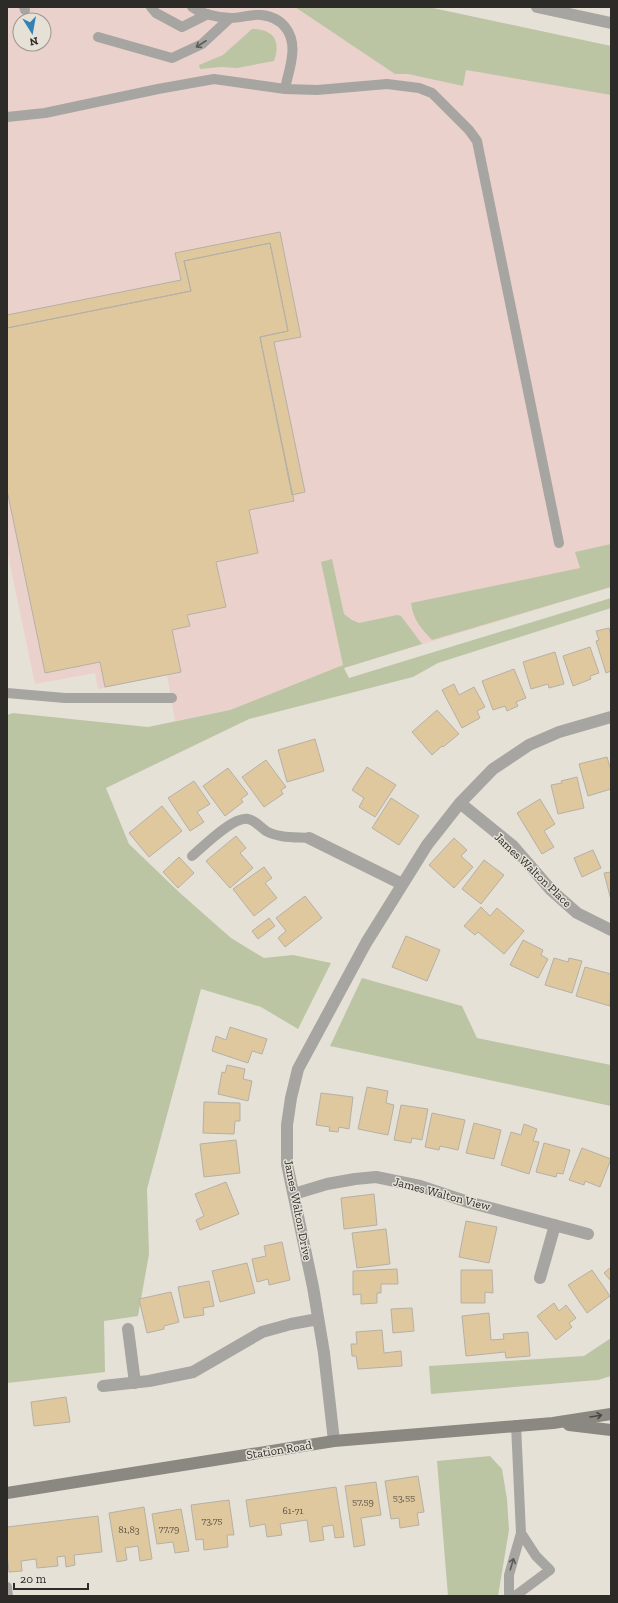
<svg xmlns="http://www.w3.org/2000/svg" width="618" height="1603" font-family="'Zilla Slab',serif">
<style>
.commercial{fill:#ebd1cb;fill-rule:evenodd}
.green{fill:#bcc5a3}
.building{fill:#dfc89e;stroke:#b5b0a7}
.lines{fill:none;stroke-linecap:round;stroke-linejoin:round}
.service{stroke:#a7a5a1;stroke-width:10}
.minor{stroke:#a7a5a1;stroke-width:12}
.secondary{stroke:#8b8882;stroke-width:12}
.oneway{stroke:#5e5c58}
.oneway2{stroke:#494743}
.labels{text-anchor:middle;stroke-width:3;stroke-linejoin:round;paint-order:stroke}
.number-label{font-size:10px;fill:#5a5246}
.street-label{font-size:12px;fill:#2d2b28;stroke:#e6e1d7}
</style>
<rect width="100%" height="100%" fill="#e6e1d7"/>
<path class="commercial" d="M7,7h421l183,39v541l-267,81 -1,-3 -113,45 -55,11 -8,-46 -69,14 -3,-16 -60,11 -28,-133zM20,20h24v24h-24z"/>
<path class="green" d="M295,7h133l183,39v49l-145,-25 -3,16 -55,-12h-13z
M252,29c22,0 29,12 22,32l-37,7 -16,-1 -21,2 -1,-4 24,-10z
M611,544v43l-179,53c-11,-12 -19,-20 -21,-37l169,-35 -5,-16z
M332,559l12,55 8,6 7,3 38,-8 4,1 21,28 -78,24 5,10 262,-80v10l-173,55 -25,14 -164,42 -143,69 23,56 51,49 51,45 33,20 29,-3 38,8 -33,66 -37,-22 -60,-18 -54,200 2,65 -11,62 -34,5 1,51 -98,11v-668l6,-2 135,14 82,-17 113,-45 -22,-103z
M362,978l100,28 15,32 134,27v41l-281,-60z
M611,1338v38l-13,4 -167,14 -2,-28 155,-10z
M490,1456l12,13 5,30 2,31 -11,66h-50l-11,-135z"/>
<path class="building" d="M280,232l21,105 -27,5 31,150 -13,3 -32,-158 28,-6 -18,-88 -86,18 7,30 -184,37v-13l174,-35 -6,-27z
M270,243l18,88 -28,6 34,164 -45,9 9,43 -42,9 10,45 -39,8 3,11 -18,4 9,42 -76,15 -5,-25 -55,11 -38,-183v-162l184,-37 -7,-30z
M609,628l2,8v35l-5,2 -10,-32 3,-1 -3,-9z
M590,647l9,26 -9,3 1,3 -18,7 -10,-30z
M555,652l9,32 -15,4 -1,-4 -17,5 -8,-27z
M514,669l12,29 -10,4 2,4 -11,5 -2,-5 -12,4 -11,-29z
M454,684l5,11 15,-8 11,20 -8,4 3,7 -18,10 -20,-38z
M437,710l22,24 -16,13 -1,-1 -10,9 -20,-23z
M315,739l9,32 -37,11 -9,-32z
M607,757l4,13v19l-23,7 -9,-32z
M266,760l20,27 -5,3 2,4 -19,13 -22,-30z
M367,767l29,18 -21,32 -16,-10 5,-9 -12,-8z
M228,768l20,26 -7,5 2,3 -18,14 -22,-30z
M577,777l7,31 -26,6 -7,-29 11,-2 -1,-2z
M194,781l16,23 -13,8 7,10 -14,9 -22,-33z
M391,798l28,18 -20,29 -27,-17z
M540,799l15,25 -11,7 10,16 -12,7 -25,-41z
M162,806l20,25 -33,26 -20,-24z
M236,836l10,12 -6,5 13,15 -23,20 -24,-27z
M454,838l13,12 -6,6 12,11 -19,21 -25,-23z
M593,850l8,18 -19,9 -8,-19z
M179,857l15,16 -16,15 -15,-16z
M484,860l20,15 -23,29 -19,-15z
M264,867l8,11 -7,5 12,15 -23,18 -21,-27z
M611,872v28l-7,-27z
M305,896l17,22 -37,29 -7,-9 8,-7 -10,-13z
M481,907l9,9 7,-8 27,23 -20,23 -26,-22 -3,3 -11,-9z
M269,918l6,8 -17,13 -6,-8z
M406,936l34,14 -13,31 -35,-14z
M523,940l20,10 -2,5 7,4 -10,19 -28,-13z
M554,958l14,4 1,-4 13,3 -10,32 -27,-8z
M585,967l26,7 -1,32 -34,-10z
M230,1027l37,12 -5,15 -10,-3 -4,12 -36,-12 4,-15 10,4z
M227,1065l18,4 -2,10 9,2 -4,20 -30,-7 4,-22 3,1z
M367,1087l21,4 -2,12 8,2 -6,30 -30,-6z
M321,1093l32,4 -4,32 -10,-2 -1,5 -9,-1 1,-4 -14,-2z
M204,1102l36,1v18h-5l-1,13 -31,-1z
M401,1105l27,4 -6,31 -10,-2 -1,5 -17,-3z
M432,1113l33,7 -7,30 -18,-4 -1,4 -14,-3z
M474,1123l27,7 -7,29 -28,-6z
M524,1124l13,5 -4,12 6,1 -10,32 -28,-9 10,-33 10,3z
M236,1140l4,33 -36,4 -4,-33z
M544,1143l26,7 -7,24 -6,-1 -1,4 -20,-5z
M582,1148l29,11 -11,28 -15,-6 -1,4 -15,-5z
M226,1182l13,32 -39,16 -4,-10 8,-4 -9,-22z
M374,1194l3,31 -33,4 -3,-31z
M466,1221l31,6 -8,36 -30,-6z
M386,1229l4,35 -33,4 -5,-35z
M282,1242l8,38 -21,5 -1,-6 -11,3 -5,-23 14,-3 -2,-10z
M247,1263l8,30 -35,9 -8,-31z
M611,1267v14l-7,-8z
M397,1269l1,15h-17v9h-4v10l-16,1v-10l-8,1v-24z
M461,1270h31l1,23 -8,-1v11h-24z
M592,1270l18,26 -23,17 -19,-28z
M209,1281l5,25 -11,2 1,7 -20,3 -6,-31z
M171,1292l8,30 -15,4v3l-17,4 -8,-34z
M554,1303l5,8 7,-6 10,13 -7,5 3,4 -16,13 -19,-24z
M412,1308l2,23 -21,2 -2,-24z
M489,1313l2,27 13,-1 -1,-5 25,-2 2,24 -24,2 -1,-6 -39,4 -4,-40z
M382,1330l2,23 17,-2 1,15 -44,3 -2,-13h-4l-1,-12h6l-1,-12z
M66,1397l4,25 -36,4 -3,-24z
M418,1476l6,36 -7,1 2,12 -19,3 -1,-10 -8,1 -6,-38z
M376,1482l5,33 -20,3 4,27 -11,2 -9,-61z
M336,1487l8,50 -9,1 -2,-13 -11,2 2,13 -14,2 -3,-22 -27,4 2,11 -15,2 -2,-13 -15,3 -4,-27z
M229,1500l5,35h-7l1,12 -24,3 -1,-11 -7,1 -5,-35z
M144,1507l8,52 -12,2 -2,-15 -13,2 2,12 -10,2 -8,-49z
M181,1509l8,42 -14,2 -2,-11 -16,2 -5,-30z
M98,1516l4,36 -28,3 1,10 -9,2 -1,-11 -8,1 1,9 -21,2 -1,-9 -15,2 1,10 -13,1 -2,-18v-27z"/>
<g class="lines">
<path class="service" d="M24,7l1,3
M151,7l5,6 26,14 26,-13
M192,7c10,7 27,11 39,11 10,0 20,-4 30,-3 22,2 34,19 31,41 -1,11 -5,22 -7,33
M98,37l74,21 30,-14 28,-26
M7,117l38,-4 113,-24 56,-10 71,10 32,1 70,-6 32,4 13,5 37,37 8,11 82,402
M7,693l58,5h107
M192,856c11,-9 41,-40 56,-37 7,1 12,8 18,12 12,7 29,6 43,7
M7,1587l1,9
M509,1596v-21l12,-42 -5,-108
M515,1596l35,-26 -14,-14 -15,-23"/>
<path class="minor" d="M537,7l74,16
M460,803l53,43 38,44 26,23 34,17
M309,838l93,46
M294,1194l33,-10 28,-5 21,-2 44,9 48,16 120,32
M540,1278l15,-53
M128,1329l7,54
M103,1386l46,-5 44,-9 69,-40 29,-8 27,-5
M334,1441l-10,-88 -11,-66 -26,-123v-39l4,-27 7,-29 68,-126 61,-98 33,-42 33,-34 36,-24 30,-13 52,-15"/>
<path class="secondary" d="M569,1425l42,5
M7,1493l327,-52 219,-18 58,-9"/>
</g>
<defs><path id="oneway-shaft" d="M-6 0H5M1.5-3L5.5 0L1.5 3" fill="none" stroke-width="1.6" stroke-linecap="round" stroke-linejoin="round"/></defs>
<g class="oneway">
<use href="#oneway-shaft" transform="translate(201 44) rotate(147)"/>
<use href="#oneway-shaft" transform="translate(512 1564) rotate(-73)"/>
</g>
<use class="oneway2" href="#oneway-shaft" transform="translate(596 1416) rotate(-9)"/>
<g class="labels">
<g class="number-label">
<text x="404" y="1501">53,55</text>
<text x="363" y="1505">57,59</text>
<text x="293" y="1514">61-71</text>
<text x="212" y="1524">73,75</text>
<text x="169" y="1532">77,79</text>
<text x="129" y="1533">81,83</text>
</g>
<g class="street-label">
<text transform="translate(533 870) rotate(44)" y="4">James Walton Place</text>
<text transform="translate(442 1194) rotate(15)" y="4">James Walton View</text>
<text transform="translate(298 1210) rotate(79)" y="4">James Walton Drive</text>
<text transform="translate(279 1450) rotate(-9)" y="4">Station Road</text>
</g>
</g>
<rect width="618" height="1603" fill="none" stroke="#2d2b28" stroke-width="16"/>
<g transform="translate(32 32) rotate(169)"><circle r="19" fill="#e6e1d7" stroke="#9c9891"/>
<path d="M0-3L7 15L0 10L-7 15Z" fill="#3481b3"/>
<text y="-6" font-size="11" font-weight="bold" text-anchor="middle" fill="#2d2b28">N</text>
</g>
<path d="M14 1583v6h74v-6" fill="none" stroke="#2d2b28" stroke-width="2"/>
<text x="20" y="1583" font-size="12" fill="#2d2b28" stroke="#e6e1d7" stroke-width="3" paint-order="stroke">20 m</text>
</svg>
